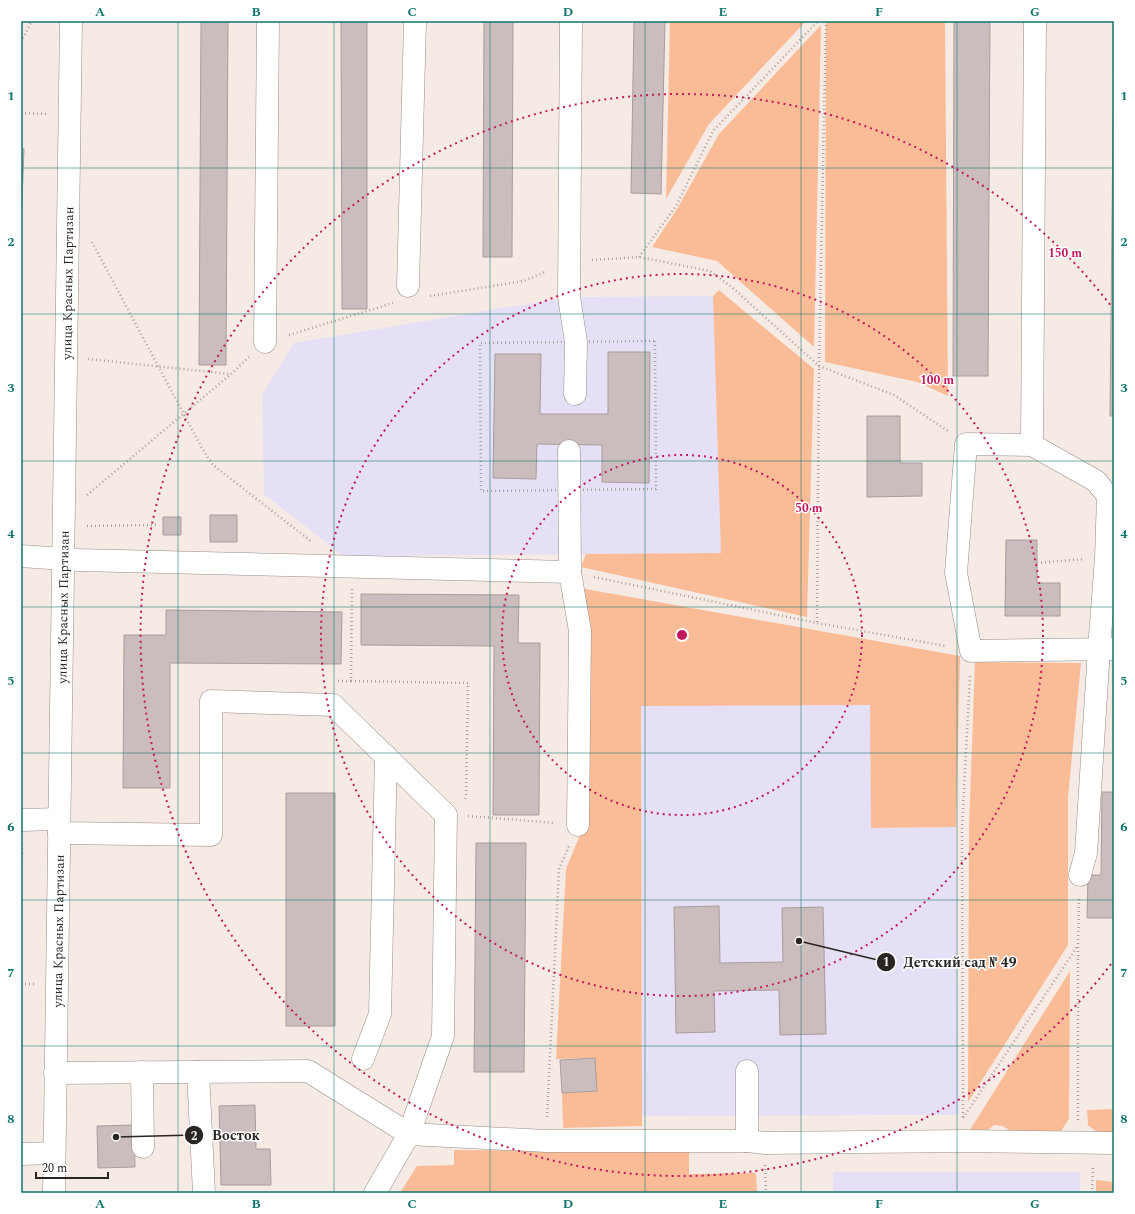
<svg xmlns="http://www.w3.org/2000/svg" width="1135" height="1214" font-family="Spectral,serif">
<style>
.education{fill:#e5e0f6}
.green{fill:#fabc97}
.building{fill:#cbbdbd;stroke:#a99c9b}
.lines{fill:none;stroke-linecap:round;stroke-linejoin:round}
.minor-casing{stroke:#978d86;stroke-width:23}
.path{stroke:#a9a19b;stroke-width:2.5;stroke-dasharray:1 3;stroke-linecap:butt}
.minor{stroke:#fff;stroke-width:22}
.grid{fill:none;stroke:#0f766e;stroke-width:1;stroke-opacity:0.55}
.ring{fill:none;stroke:#c2185b;stroke-width:2;stroke-dasharray:2 4}
.labels{text-anchor:middle;stroke-width:3;stroke-linejoin:round;paint-order:stroke}
.street-label{font-size:13px;fill:#292522;stroke:#fff}
.centre{fill:#c2185b;stroke:#fff;stroke-width:2}
.ring-label{font-size:12px;text-anchor:middle;font-weight:bold;fill:#c2185b;stroke:#fff;stroke-width:3;stroke-linejoin:round;paint-order:stroke}
.leader{fill:none;stroke:#292522;stroke-width:1.5}
.callout-dot{fill:#292522;stroke:#fff;stroke-width:1.5}
.mark-label{font-size:12px;text-anchor:middle;font-weight:bold;fill:#fff}
.callout-label{font-size:14px;text-anchor:middle;font-weight:bold;fill:#292522;stroke:#fff;stroke-width:3;stroke-linejoin:round;paint-order:stroke}
.neatline{fill:none;stroke:#0f766e;stroke-width:1.5}
.grid-label{font-size:13px;text-anchor:middle;font-weight:bold;fill:#0f766e}
</style>
<rect width="100%" height="100%" fill="#f6ebe4"/>
<path class="education" d="M713,296l9,257 -379,3 -79,-62 -2,-99 32,-52 275,-46z
M641,705h230v123l85,-1 3,288 -317,1z
M833,1172h247v21h-247z"/>
<path class="green" d="M670,21h136l-97,103 -43,75z
M826,21h119l3,375 -31,-14 -92,-20z
M821,25l-7,322 -97,-86 -65,-14 25,-38 42,-75z
M719,290l95,79 -7,248 -226,-50 5,-13 135,-1 -8,-257z
M580,588l380,68 -4,171 -85,1 -1,-123 -229,1 1,420 -79,2 -1,-35 35,-2 -3,-33 -38,1 10,-190 21,-51 4,-124z
M975,662l106,1 -13,134v148l-100,157 1,-275z
M1070,971l-1,148 -10,15h-44l-12,-8 -9,-1 -10,8h-16z
M1114,1109v24h-16l-10,-8 -1,-15z
M454,1150l235,2v22l67,-1 1,20h-357l17,-27 37,-1z
M1096,1180l18,2v11h-18z"/>
<path class="building" d="M201,21h27l-2,344h-27z
M341,21h26v288h-25z
M484,21h29l-1,236h-29z
M634,21h31l-4,173 -30,-1z
M954,21h36l-2,355h-35z
M1114,21v395h-4z
M21,149h3l-3,80z
M608,352h42l-1,131 -47,-1v-37l-65,-1 -1,35 -43,-1 2,-124h46l-1,60h68z
M867,416h33v47h22v33l-55,1z
M210,515h27v27h-27z
M163,517h18v18h-18z
M1006,540h31v43h23v33h-55z
M361,594l158,1 -1,48h22l-1,172h-46l1,-169 -133,-1z
M166,610l176,2 -1,52 -171,-1v125h-47l1,-153h42z
M1102,792h12v126h-27l1,-43h13z
M286,793h49v233h-49z
M476,843h50l-2,229h-50z
M719,906l1,57 63,-1 -1,-54 41,-1 3,127 -46,1 -1,-45 -65,1 1,41 -39,1 -2,-126z
M595,1058l2,33 -35,2 -2,-33z
M255,1105l1,44h14l1,36h-50l-2,-79z
M134,1125l1,42 -37,1 -1,-42z"/>
<g class="lines">
<g class="minor-casing">
<g id="minor">
<path d="M571,21l-2,276 7,45 -1,52"/>
<path d="M1035,21l-3,424 64,36 12,15 -2,62 -7,91 -13,204 -6,22"/>
<path d="M408,286l7,-265"/>
<path d="M265,342l3,-321"/>
<path d="M1032,445l-66,-1 -10,129 15,78 143,-2"/>
<path d="M569,451l1,121 10,59 -2,194"/>
<path d="M21,556l57,4 492,12"/>
<path d="M21,820l38,-1"/>
<path d="M59,833l152,2v-134l122,4 113,110 -3,221 -34,98 -34,59"/>
<path d="M363,1059l17,-45 6,-258"/>
<path d="M142,1072l1,75"/>
<path d="M198,1072l6,121"/>
<path d="M55,1073l253,-2 101,63 137,7h201l18,2 199,-2 150,2"/>
<path d="M747,1141v-70"/>
<path d="M21,1154l33,-1"/>
<path id="s1" d="M54,1193l17,-1172"/>
</g>
</g>
<path class="path" d="M21,42l11,-21
M21,113l25,1
M92,242l111,208 10,15 99,77
M639,257l37,-51 37,-75 105,-110
M592,260l47,-3 71,14 24,18 85,77 75,29 54,36
M430,296l94,-15 21,-9
M289,335l104,-32
M655,341l1,148 -175,2 -1,-148z
M88,359l142,15
M87,495l144,-121 18,-17
M87,526l69,-1
M1037,563l47,-4
M594,577l223,46 129,23
M352,589l-1,92 117,2 -2,112 -2,6
M817,622l2,-256 7,-345
M338,681h13
M468,816l87,7
M21,909l1,-66
M21,984h13
M547,1117l12,-248 10,-23
M963,1117l-1,-289 8,-153
M963,1118l114,-171
M1078,1120v-174l1,-49
M765,1165l1,28
M1092,1193l1,-27"/>
<use href="#minor" class="minor"/>
</g>
<path class="grid" d="M178,21v1172M334,21v1172M490,21v1172M645,21v1172M801,21v1172M957,21v1172M21,168h1093M21,314h1093M21,461h1093M21,607h1093M21,753h1093M21,900h1093M21,1046h1093"/>
<g class="ring">
<circle cx="682" cy="635" r="180"/>
<circle cx="682" cy="635" r="361"/>
<path d="M1111 964A541 541 0 1 1 1111 306"/>
</g>
<g class="labels">
<g class="street-label">
<text dy="5" stroke="none"><textPath href="#s1" startOffset="910">улица Красных Партизан</textPath></text>
<text dy="5" stroke="none"><textPath href="#s1" startOffset="586">улица Красных Партизан</textPath></text>
<text dy="5" stroke="none"><textPath href="#s1" startOffset="262">улица Красных Партизан</textPath></text>
</g>
</g>
<circle cx="682" cy="635" r="6" class="centre"/>
<g class="ring-label">
<text x="1065" y="257">150 m</text>
<text x="937" y="384">100 m</text>
<text x="809" y="512">50 m</text>
</g>
<path class="leader" d="M799 941L886 962M116 1137L194 1135"/>
<g class="callout-dot">
<circle cx="799" cy="941" r="4"/>
<circle cx="116" cy="1137" r="4"/>
<circle cx="886" cy="962" r="10"/>
<circle cx="194" cy="1135" r="10"/>
</g>
<g class="mark-label">
<text x="886" y="966">1</text>
<text x="194" y="1140">2</text>
</g>
<g class="callout-label">
<text x="960" y="967">Детский сад № 49</text>
<text x="236" y="1140">Восток</text>
</g>
<rect width="1135" height="1214" fill="none" stroke="#ffffff" stroke-width="44"/>
<path d="M36 1172v6h72v-6" fill="none" stroke="#292522" stroke-width="2"/>
<text x="42" y="1172" font-size="12" fill="#292522" stroke="#ffffff" stroke-width="3" paint-order="stroke">20 m</text>
<rect x="22" y="22" width="1091" height="1170" class="neatline"/>
<g class="grid-label">
<text x="100" y="16">A</text>
<text x="256" y="16">B</text>
<text x="412" y="16">C</text>
<text x="568" y="16">D</text>
<text x="723" y="16">E</text>
<text x="879" y="16">F</text>
<text x="1035" y="16">G</text>
<text x="11" y="100">1</text>
<text x="1124" y="100">1</text>
<text x="11" y="246">2</text>
<text x="1124" y="246">2</text>
<text x="11" y="392">3</text>
<text x="1124" y="392">3</text>
<text x="11" y="538">4</text>
<text x="1124" y="538">4</text>
<text x="11" y="685">5</text>
<text x="1124" y="685">5</text>
<text x="11" y="831">6</text>
<text x="1124" y="831">6</text>
<text x="11" y="977">7</text>
<text x="1124" y="977">7</text>
<text x="11" y="1123">8</text>
<text x="1124" y="1123">8</text>
<text x="100" y="1208">A</text>
<text x="256" y="1208">B</text>
<text x="412" y="1208">C</text>
<text x="568" y="1208">D</text>
<text x="723" y="1208">E</text>
<text x="879" y="1208">F</text>
<text x="1035" y="1208">G</text>
</g>
</svg>
